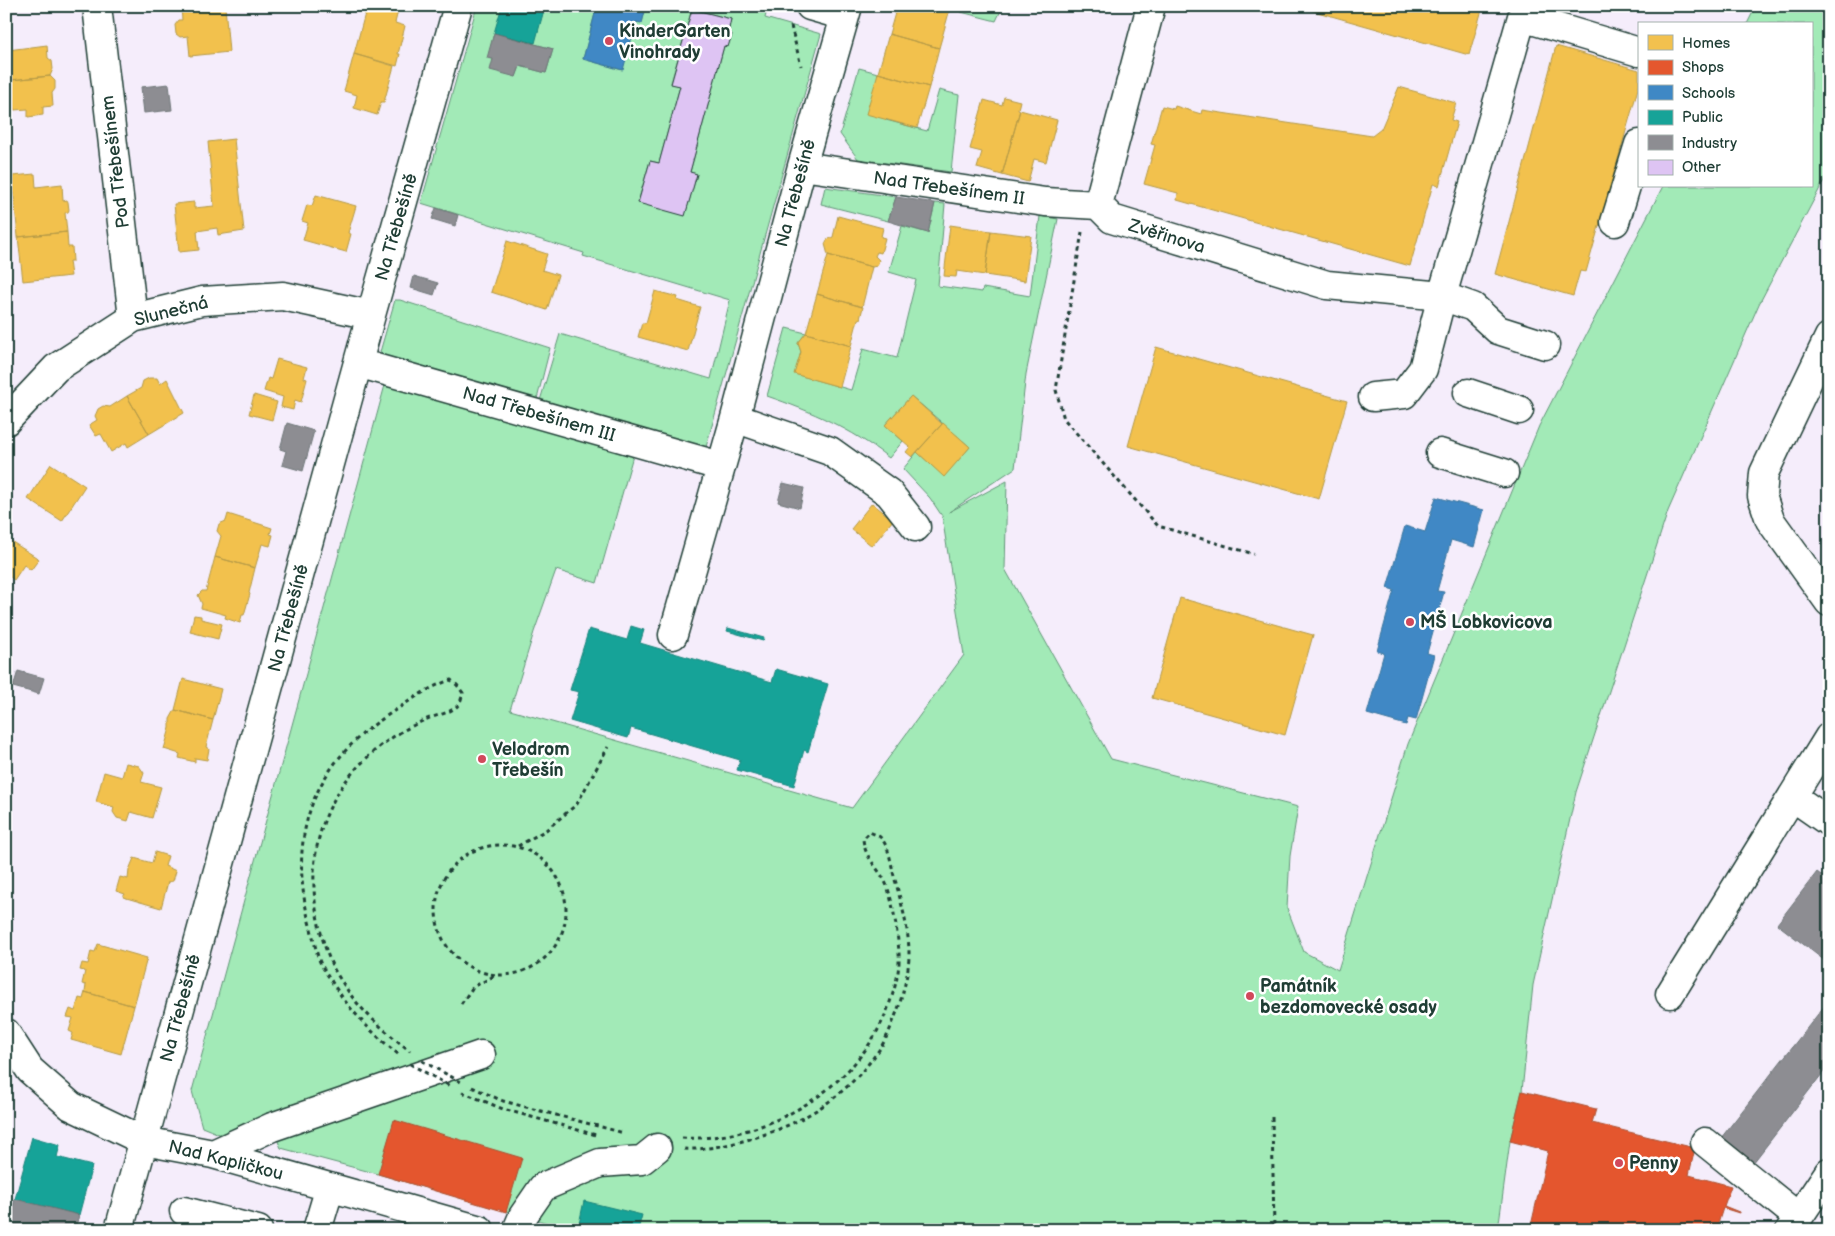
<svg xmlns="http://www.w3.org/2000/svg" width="1835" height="1236" font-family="'Balsamiq Sans',sans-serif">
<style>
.green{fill:#a2eab7;stroke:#609476;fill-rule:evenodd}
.homes{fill:#f2c14e;stroke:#b39946}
.shops{fill:#e4572e;stroke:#a94f30}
.schools{fill:#3f88c5;stroke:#35729a}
.public{fill:#17a398;stroke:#19847a}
.industry{fill:#8d8d92;stroke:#6c7576}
.building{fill:#dec4f3;stroke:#1f3d34}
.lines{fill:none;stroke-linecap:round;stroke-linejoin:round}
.minor-casing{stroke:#1f3d34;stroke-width:31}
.path{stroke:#1f3d34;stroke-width:3;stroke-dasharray:4 4;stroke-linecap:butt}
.minor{stroke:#fff;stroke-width:28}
.path-bridge{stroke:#1f3d34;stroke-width:3;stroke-dasharray:4 4;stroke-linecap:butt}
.poi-dot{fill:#d1495b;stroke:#fff;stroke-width:2}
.labels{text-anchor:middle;stroke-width:5;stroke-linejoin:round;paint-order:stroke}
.poi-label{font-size:18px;font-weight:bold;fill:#1f3d34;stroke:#fff;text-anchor:start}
.street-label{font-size:18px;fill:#1f3d34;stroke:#fff}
</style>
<rect width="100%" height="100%" fill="#f5edfb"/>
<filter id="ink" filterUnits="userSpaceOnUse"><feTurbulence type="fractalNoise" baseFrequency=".02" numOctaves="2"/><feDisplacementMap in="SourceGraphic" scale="10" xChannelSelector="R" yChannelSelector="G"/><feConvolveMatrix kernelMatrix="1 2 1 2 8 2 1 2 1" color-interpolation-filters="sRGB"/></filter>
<g filter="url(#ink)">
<path class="green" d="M477,6h25l-7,27 39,10 11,-37h52l-14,53 39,11 14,-48 6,1 3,-12 -5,-2v-3h128l-3,12 56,16 -115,413 -33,-9 -2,5 -132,-39 21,-70 151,45 19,-79 -147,-44 1,-3 -163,-50zM692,9l39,10 -3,14 4,2 -4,11h-4l-34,126 7,2 -12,41 -47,-13 12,-41 9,2 21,-77 -9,-3zM494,33l59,16 -7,24 -26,-7 -4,11 -23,-18 -5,-1z
M963,6h40l-7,15 -35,-9z
M1756,6h73v165l-70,133 -91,207 -92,281 -43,193 -11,106 -12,50 -12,89h-926l-194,-56 -97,-26 -9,-21 -43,11 -27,-11 -10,-36 193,-706 249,67 -37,131 -41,-13 -22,62 -24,78 342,98 112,-153 -22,-139 -12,-18 -27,-29 14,-17 27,24 26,-29 -59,-51 -26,29 18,16 -14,17c-39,-30 -76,-46 -122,-62l19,-68 20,5 -8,10 3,9 -6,22 56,16 12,-41 34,9 19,-78 -27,-8 13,-46 26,7 7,-30 10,1 -7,82 44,6 1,-4 47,8 10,-80 18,3 -32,155 -11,94 -66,44 58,-31 -2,88 106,190 187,48 -8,49 -3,52 17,44 34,18 70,-226 131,-318 124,-240h148v-162h-64z
M859,68l19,5 8,47 41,11 12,-41 20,5 -8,77 -93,-13 -18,-25z
M825,187l71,10 -8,24 -67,-17z
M395,300h5l150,48 -14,55 -144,-39 -12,-12z"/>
<path class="homes" d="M191,6h34l4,46 -39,4 -2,-20 -8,1 -4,-3 -1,-9 4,-5h3l-1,-13z
M367,6h15l16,5 -3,12 10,3 -7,28h2l-3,12 -43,-12z
M897,6h45l8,3 -11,39 -50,-14z
M1296,6h187l-14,49z
M889,34l50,14 -10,39 -51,-14z
M47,45l1,13 4,3 1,8 -3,7 -39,4 -3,-30z
M1556,46l83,24v15l-53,187 -6,-1 -7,25 -78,-22z
M354,54l40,12 -10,36h-3l-4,13 -23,-7 3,-13 -13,-4z
M878,73l51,14 -12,41 -51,-14z
M50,76l5,5v8l-3,4 1,13 -10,1v8l-15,2v-8l-14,1 -3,-30z
M1399,87l57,16 -5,17 6,2 -18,64 -6,-2 -23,82 -233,-66 1,-7 -34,-9 11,-39 -4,-1 11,-38 12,3 1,-3 26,8 1,-4 170,26 9,-7z
M1004,97l16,4 -2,8 2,1 -18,65 -25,-7 5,-16 -12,-3 14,-49 18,5z
M1020,110l37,10 -11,42 -12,-3 -6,23 -26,-7z
M234,139l10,92 -26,4 -1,-7 -20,3 2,19 -20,2 -5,-48 20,-2v6l20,-2 -6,-64z
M35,174l1,13 26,-3 1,17 4,-1 1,2 1,8 -1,2 -3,1 2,19 -49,5 -6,-61z
M316,195l40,11 -8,27 3,1 -5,18 -43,-12 5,-17 -6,-2 5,-16 5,1z
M838,216l45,12 -2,9 4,1 -4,15 -4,-1 -2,4 4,4 -2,6 -5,1 -44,-12 -3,-11 2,-4 6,-3z
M950,225l41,6 -6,44 -28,-4 -1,6 -12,-1z
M991,231l40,5 -6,45 -40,-6z
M67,232l1,15h4l1,14h-4l2,15 -48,5 -5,-44z
M507,241l40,13 -5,16 16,5 -11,35 -56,-18z
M828,255l44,12 -10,40 -45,-13z
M655,291l23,6 -1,3 23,7 -12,44 -50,-14 4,-14h4z
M817,294l46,13 -3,12h-2l-7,27 -45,-13z
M806,333l45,13 -11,41 -46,-13 7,-22 -3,-9z
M1156,347l191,54 -28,98 -191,-53z
M277,359l30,8 -3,11 3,1 -6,23 -6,-2 -2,10 -12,-3 2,-10 -19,-6 4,-13 3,1z
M149,378h8l3,6 7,-5 17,34 -35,21 -22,-38 14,-8 2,-7z
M254,395l23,7 -5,18 -23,-6z
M127,396l22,38 -21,13 -2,-4 -15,9 -10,-18 -5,2 -7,-11 8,-5 -2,-4 3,-7 5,-3 7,1z
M911,396l31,28 -30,33 -6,-5 4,-5 -25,-22z
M943,423l27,24 -26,30 -27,-25z
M51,464l34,22 -23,35 -34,-22z
M872,503l21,17 -21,26 -21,-17z
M228,514l44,14 -2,6 3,1 -3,11 -8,-2 -7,24 -40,-11 6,-21 -4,-5 2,-7 7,-3z
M6,538l33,21 -8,11 -7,-5 -10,15 -8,-6z
M215,557l40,11 -6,25 1,1 -6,21h-2l-2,8 -15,-5 1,-3 -25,-7 1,-4 -4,-9 4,-4h4z
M1180,598l133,37 -28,100 -133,-37z
M194,615l7,1v3l21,5 -4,15 -28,-7z
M183,679l38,10 -8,31 -38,-10z
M175,710l38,10 -7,27 3,2 -2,11 -12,-2v4l-16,-4 1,-4 -16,-5 6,-21v-9z
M126,763l13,3 5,7 -3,9 20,5 -9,31 -21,-6 -3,9 -11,-3 -4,-6 1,-5 -18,-5 8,-30 18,5z
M155,852l13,4 -3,10 11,5 -3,10 -5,1 -7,26 -38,-11 2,-3 -9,-3 4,-14 8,2 1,-9 5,-12 18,5z
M98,944l49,14 -13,48 -49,-14 1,-7 -4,-1 3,-13 -5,-1 2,-7 6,1 3,-13 4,1z
M85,992l49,14 -13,48 -50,-14 2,-7 -4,-2 4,-13 -6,-1 3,-8 5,2 4,-13 4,1z"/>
<path class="shops" d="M1522,1091l74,18 -4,14 103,25 -6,27 42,11 -7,20 15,6v1l-16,-5 -7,22h-186l18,-79 -38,-10z
M394,1120l128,38 -16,54 -128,-38z"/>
<path class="schools" d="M597,6h43v3l5,2 -3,12 -6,-1 -13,48 -40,-11z
M1436,497l48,13 -10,37 -23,-7 -14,51 7,1 -17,61 7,2 -18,65 -8,-2 -2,7 -39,-11 17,-61 -7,-2 17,-61 -7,-2 18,-62 20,6z"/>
<path class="public" d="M502,6h43l-10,37 -41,-10z
M631,626l13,4 -4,13 132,39 4,-13 52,15 -20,68 -4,-2 -10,36 -57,-16 3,-10 -109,-32 -3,10 -58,-17 9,-29 -9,-2 19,-61 38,11z
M728,628l36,10 -1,3 -36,-10z
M32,1137l28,8 -3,12 35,9 -13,49 -64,-16z
M584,1201l58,14 -4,15h-39l-20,-6z"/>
<path class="industry" d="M494,33l59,16 -7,24 -26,-7 -4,11 -26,-7 3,-11 -6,-1z
M169,84l3,26 -28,3 -3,-26z
M896,197l39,6 -7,30 -40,-12z
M436,208l22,7 -3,11 -23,-7z
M414,276l24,7 -4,12 -23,-7z
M287,423l27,8 -11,40 -21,-6 4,-14 -6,-2z
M783,483l21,5 -4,20 -22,-6z
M18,671l26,7 -5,16 -26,-7z
M1817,872l12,9v83l-52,-40z
M1829,1000v65l-76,98 -6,-5 -5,5 -21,-25z
M15,1199l64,16 -4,15h-41l-26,-7z"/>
<path class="building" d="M692,9l39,10 -3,14 4,1 -4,13 -4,-1 -34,126 7,2 -12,42 -47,-13 12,-42 9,2 21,-77 -9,-2z"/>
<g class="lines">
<g class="minor-casing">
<path id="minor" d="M97,6l36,312
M810,6l35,10
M1522,17l117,35
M802,166l243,36 53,3
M1098,205l14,14 215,66 115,11 31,11 25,23 47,15
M1098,205l53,-199
M1615,222l24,-78
M1829,337l-65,136 -2,23 8,24 59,82
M358,363l362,103
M1468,393l51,17
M1373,397l31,-3 19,-25 19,-73 83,-290
M735,418l95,33 59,42 27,34
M6,421l50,-53 77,-50 69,-17 81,-5 88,19
M1440,453l64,20
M673,635l62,-217 67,-252 46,-160
M1793,797l36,25
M1670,994l159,-257
M6,1033l24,37 41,36 73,35 69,13 267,76
M1705,1142l93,75
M213,1154l59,-27 209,-72
M184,1211l74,19
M119,1230l252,-915 87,-309
M317,1230l13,-43
M517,1230l6,-14 20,-29 57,-24 42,-3 15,-12
M1790,1230l39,-58"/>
</g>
<path class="path" d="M791,26l10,40
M1082,232l-26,158 8,29 94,107 96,28
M436 910a65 65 0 1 1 130 0a65 65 0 1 1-130 0Z
M518,846l28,-16 31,-26 31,-57
M461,1004l12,-17 23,-12
M398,1054c-26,-21 -48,-43 -66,-72 -4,-7 -9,-13 -12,-20 -4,-10 -6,-22 -9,-33 -25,-89 -1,-163 77,-214 20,-13 40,-28 63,-35l6,5 6,8c-1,3 -2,8 -4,11 -6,9 -24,11 -34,16 -19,8 -39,20 -54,34 -61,54 -70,130 -42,204 4,12 14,25 21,36 16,22 39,40 60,57
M472,1087l31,14 121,32
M462,1092l41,17 93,26
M1272,1117l2,113
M682,1138c86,4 178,-51 207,-133 6,-17 11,-34 10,-52 -1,-18 -6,-51 -12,-67 -7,-18 -22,-26 -24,-47l7,-7c3,2 8,3 10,5 11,11 11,32 16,46 6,23 13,47 13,71 0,17 -5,35 -10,52 -6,16 -12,34 -23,48 -32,44 -74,70 -126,85 -21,6 -44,11 -67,10"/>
<use href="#minor" class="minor"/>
<path class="path-bridge" d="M422,1061l39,21
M410,1064l40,22"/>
</g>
</g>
<g class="poi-dot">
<circle cx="609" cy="41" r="5"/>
<circle cx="1410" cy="622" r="5"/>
<circle cx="482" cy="759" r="5"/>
<circle cx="1250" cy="996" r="5"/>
<circle cx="1619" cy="1163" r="5"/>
</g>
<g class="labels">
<g class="poi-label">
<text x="619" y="37">KinderGarten<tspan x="619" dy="21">Vinohrady</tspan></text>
<text x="1420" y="628">MŠ Lobkovicova</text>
<text x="492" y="755">Velodrom<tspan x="492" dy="21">Třebešín</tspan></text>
<text x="1260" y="992">Památník<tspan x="1260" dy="21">bezdomovecké osady</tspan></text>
<text x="1629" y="1169">Penny</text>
</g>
<g class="street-label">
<text transform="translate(115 162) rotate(-97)" y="6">Pod Třebešínem</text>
<text transform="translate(949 188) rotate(8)" y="6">Nad Třebešínem II</text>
<text transform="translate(795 193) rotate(-75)" y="6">Na Třebešíně</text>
<text transform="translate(396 227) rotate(-74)" y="6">Na Třebešíně</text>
<text transform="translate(1167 236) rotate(17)" y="6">Zvěřinova</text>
<text transform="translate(171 311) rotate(-14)" y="6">Slunečná</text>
<text transform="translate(539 414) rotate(16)" y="6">Nad Třebešínem III</text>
<text transform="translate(288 618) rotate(-75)" y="6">Na Třebešíně</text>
<text transform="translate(180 1008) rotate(-75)" y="6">Na Třebešíně</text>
<text transform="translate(226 1160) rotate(14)" y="6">Nad Kapličkou</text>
</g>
</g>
<rect width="1835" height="1236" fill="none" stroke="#fff" stroke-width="25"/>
<rect x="12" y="12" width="1810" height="1211" fill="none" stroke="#1f3d34" stroke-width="2" filter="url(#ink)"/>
<rect x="1638" y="22" width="175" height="165" fill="#ffffff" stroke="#a5b1ae"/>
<rect x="1648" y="35" width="25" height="15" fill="#f2c14e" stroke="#a5b1ae"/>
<text x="1682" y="48" font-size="15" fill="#1f3d34">Homes</text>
<rect x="1648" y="60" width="25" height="15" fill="#e4572e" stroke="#a5b1ae"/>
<text x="1682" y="72" font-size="15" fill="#1f3d34">Shops</text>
<rect x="1648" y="85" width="25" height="15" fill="#3f88c5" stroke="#a5b1ae"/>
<text x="1682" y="98" font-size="15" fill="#1f3d34">Schools</text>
<rect x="1648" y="110" width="25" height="15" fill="#17a398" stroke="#a5b1ae"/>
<text x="1682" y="122" font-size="15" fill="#1f3d34">Public</text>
<rect x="1648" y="135" width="25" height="15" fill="#8d8d92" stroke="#a5b1ae"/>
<text x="1682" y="148" font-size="15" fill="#1f3d34">Industry</text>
<rect x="1648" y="160" width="25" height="15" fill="#dec4f3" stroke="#a5b1ae"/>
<text x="1682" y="172" font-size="15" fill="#1f3d34">Other</text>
</svg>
